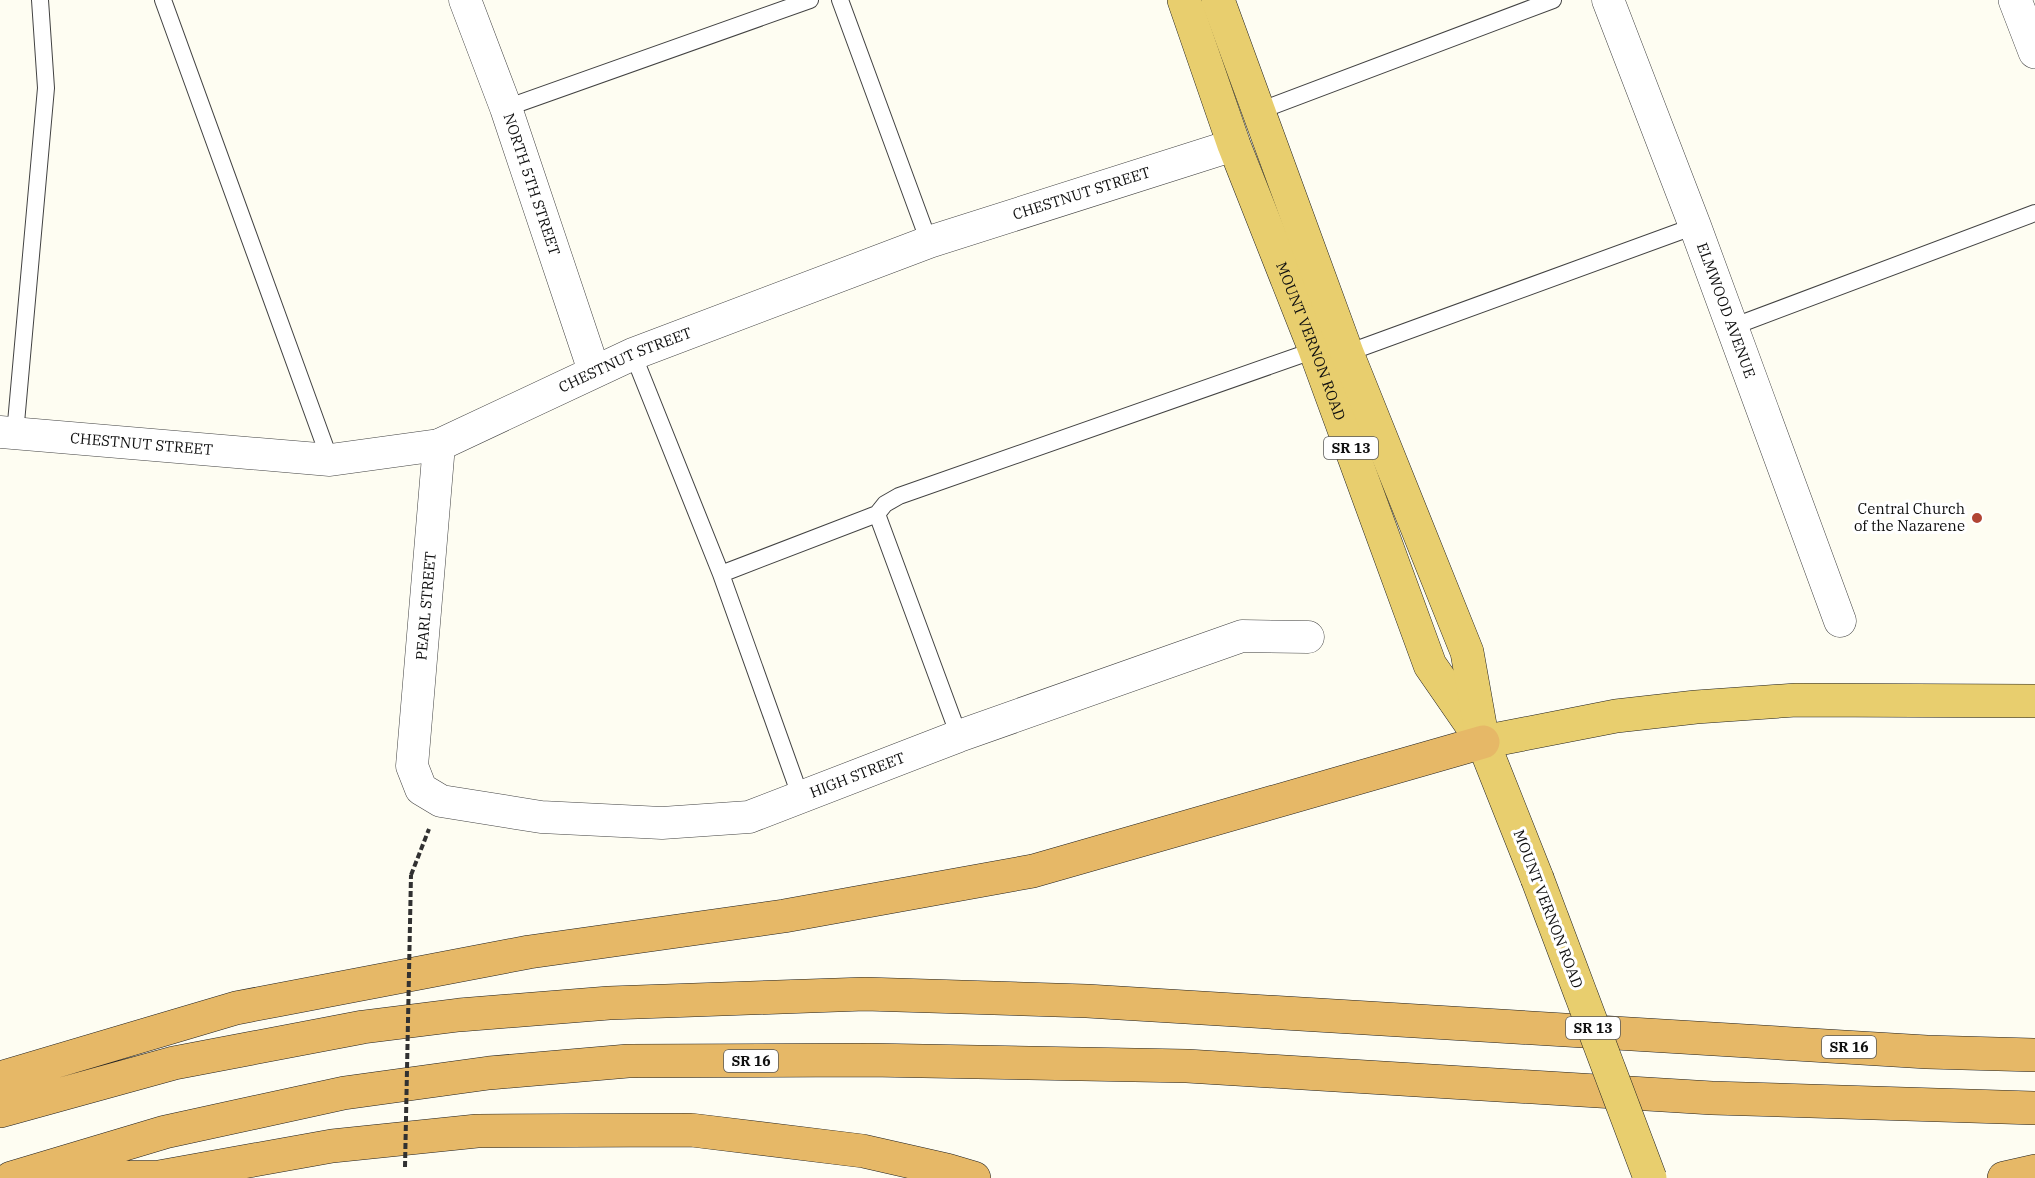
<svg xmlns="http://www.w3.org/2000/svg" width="2035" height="1178" font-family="'IBM Plex Serif',serif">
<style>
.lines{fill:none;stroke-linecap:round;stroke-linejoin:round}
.service-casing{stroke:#424242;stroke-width:18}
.minor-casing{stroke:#424242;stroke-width:33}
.tertiary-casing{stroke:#424242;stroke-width:34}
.trunk-casing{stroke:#202020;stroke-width:34}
.motorway-casing{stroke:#202020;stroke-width:34}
.path{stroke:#313131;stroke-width:4;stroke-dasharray:6 3;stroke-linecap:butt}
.service{stroke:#fff;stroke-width:16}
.minor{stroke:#fff;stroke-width:32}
.tertiary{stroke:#fff;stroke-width:33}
.trunk{stroke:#e8ce6e;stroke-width:33}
.motorway{stroke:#e6b867;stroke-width:33}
.trunk-bridge-casing{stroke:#202020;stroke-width:34;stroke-linecap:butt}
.path-bridge{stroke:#313131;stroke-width:4;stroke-dasharray:6 3;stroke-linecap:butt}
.trunk-bridge{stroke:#e8ce6e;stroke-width:33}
.poi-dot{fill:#b14534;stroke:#fff;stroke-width:2}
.labels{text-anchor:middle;stroke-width:6;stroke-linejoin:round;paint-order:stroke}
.shield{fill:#fff;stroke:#575757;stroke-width:1.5}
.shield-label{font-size:14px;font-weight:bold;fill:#0f0f0f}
.street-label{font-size:15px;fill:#0f0f0f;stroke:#fff}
.poi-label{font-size:15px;fill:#0f0f0f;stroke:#fff;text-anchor:end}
</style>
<rect width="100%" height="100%" fill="#fefdf2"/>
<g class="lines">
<g class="service-casing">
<path id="service" d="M163,0l167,460
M840,0l89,242
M506,108l304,-108
M1259,111l294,-111
M1732,327l303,-114
M1347,353l348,-127
M633,354l88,220 80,224
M15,434l31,-346 -6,-88
M877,514l8,-10 14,-8 416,-146
M721,574l156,-60 82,222"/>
</g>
<g class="minor-casing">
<g id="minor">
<path id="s1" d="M465,0l41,108 88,263"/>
<path id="s2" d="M1608,0l87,226 145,395"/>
<path id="s3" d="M0,432l330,28 109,-15 194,-91 296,-112 305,-97"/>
<path id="s4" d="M439,445l-27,321 9,23 20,12 100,16 121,6 87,-6 210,-81 283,-100 66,1"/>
</g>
</g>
<g class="tertiary-casing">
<path id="tertiary" d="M2015,0l20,52"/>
</g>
<g class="trunk-casing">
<g id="trunk">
<path id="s5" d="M1184,0l50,145 81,205 115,315 47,68"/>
<path d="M1218,0l129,353 120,299 16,90 54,136"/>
<path d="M1483,742l133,-26 80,-9 100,-7 239,1"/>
</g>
</g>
<g class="motorway-casing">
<path id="motorway" d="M0,1078l236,-70 293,-56 255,-36 249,-45 450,-129
M0,1111l174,-48 189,-36 96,-12 150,-12 256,-9 222,7 840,51 108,3
M11,1178l154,-46 179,-39 145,-20 139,-12 241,-1 318,6 525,32 323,10
M54,1178l105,-1 173,-31 145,-15 214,-1 172,21 84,19 27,8
M2004,1178l31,-7"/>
</g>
<path class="path" d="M411,875l18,-46"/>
<use href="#service" class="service"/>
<use href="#minor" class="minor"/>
<use href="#tertiary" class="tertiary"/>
<use href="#trunk" class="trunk"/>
<use href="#motorway" class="motorway"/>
<g class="trunk-bridge-casing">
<path id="trunk-bridge" d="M1537,878l113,300"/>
</g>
<path class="path-bridge" d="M405,1167l6,-292"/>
<use href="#trunk-bridge" class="trunk-bridge"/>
</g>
<circle class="poi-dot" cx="1977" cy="518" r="6"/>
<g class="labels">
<g class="shield">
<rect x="1324" y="437" width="54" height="22" rx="4.5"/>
<rect x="1566" y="1017" width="54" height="22" rx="4.5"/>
<rect x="1822" y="1036" width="54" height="22" rx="4.5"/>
<rect x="724" y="1050" width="54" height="22" rx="4.5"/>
</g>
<g class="shield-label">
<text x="1351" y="453">SR 13</text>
<text x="1593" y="1033">SR 13</text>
<text x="1849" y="1052">SR 16</text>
<text x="751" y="1066">SR 16</text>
</g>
<g class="street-label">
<text dy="5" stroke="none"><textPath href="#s1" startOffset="196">NORTH 5TH STREET</textPath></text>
<text dy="5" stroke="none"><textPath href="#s3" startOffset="1132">CHESTNUT STREET</textPath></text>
<text dy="5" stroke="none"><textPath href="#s2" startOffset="332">ELMWOOD AVENUE</textPath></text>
<text dy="5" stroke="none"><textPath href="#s5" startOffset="364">MOUNT VERNON ROAD</textPath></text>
<text dy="5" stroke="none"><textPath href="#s3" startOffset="646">CHESTNUT STREET</textPath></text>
<text dy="5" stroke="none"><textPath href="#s3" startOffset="142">CHESTNUT STREET</textPath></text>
<text transform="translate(426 606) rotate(-85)" y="5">PEARL STREET</text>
<text dy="5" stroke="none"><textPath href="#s4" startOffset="796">HIGH STREET</textPath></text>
<text transform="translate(1548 909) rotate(69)" y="5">MOUNT VERNON ROAD</text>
</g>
<g class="poi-label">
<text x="1965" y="514">Central Church<tspan x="1965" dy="17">of the Nazarene</tspan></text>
</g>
</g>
</svg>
